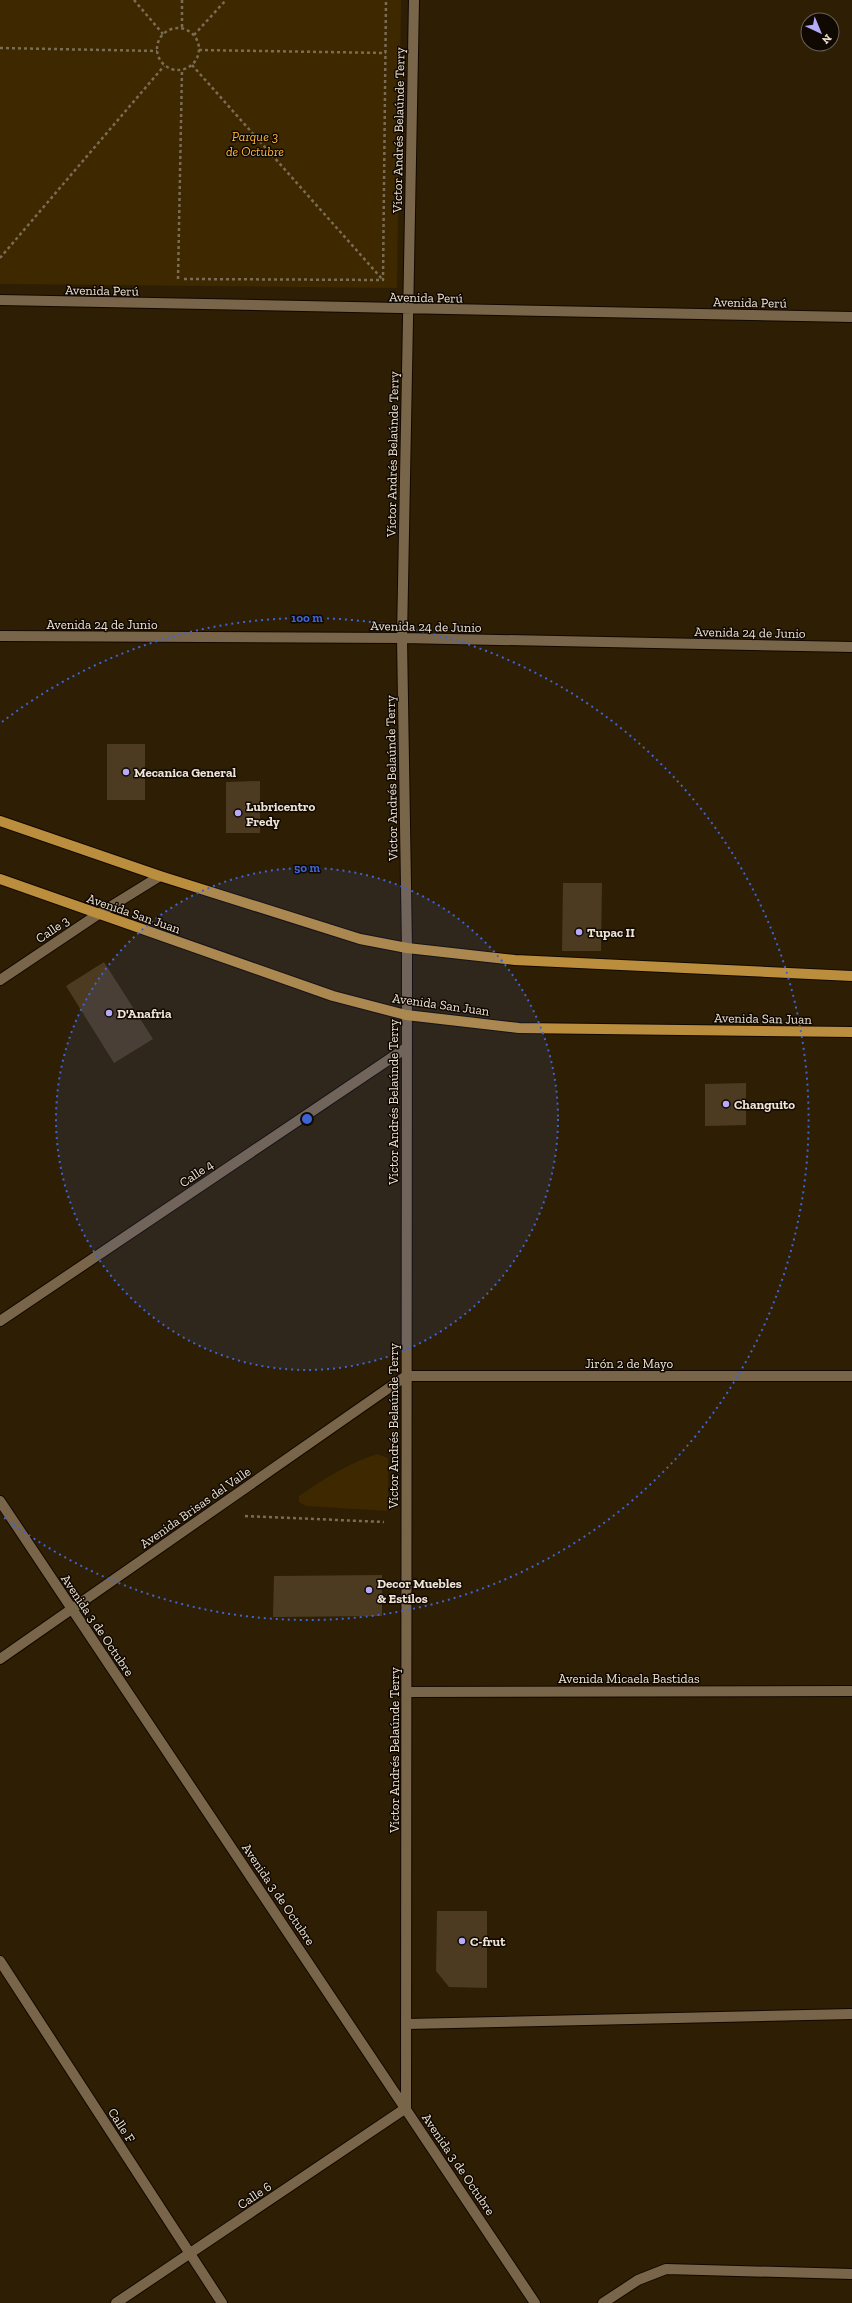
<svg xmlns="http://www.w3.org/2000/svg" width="852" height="2303" font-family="'Zilla Slab',serif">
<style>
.green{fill:#3e2800}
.building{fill:#4c3b20}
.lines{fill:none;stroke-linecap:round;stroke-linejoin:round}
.minor-casing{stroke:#130800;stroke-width:12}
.major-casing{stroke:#130800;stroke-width:12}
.path{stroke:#7a6c55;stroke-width:2.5;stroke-dasharray:3 3;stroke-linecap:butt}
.minor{stroke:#79664a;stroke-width:10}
.major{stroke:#bb8e3e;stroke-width:10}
.ring{fill:none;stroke:#3c64d7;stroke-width:2;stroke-dasharray:2 4}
.poi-dot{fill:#b4acf9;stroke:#100902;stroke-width:1.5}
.labels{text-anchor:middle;stroke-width:3;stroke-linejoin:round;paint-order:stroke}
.street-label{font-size:13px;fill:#eee3d4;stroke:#100902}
.park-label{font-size:13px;font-style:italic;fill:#fdb83b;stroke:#100902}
.poi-label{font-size:13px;font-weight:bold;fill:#eee3d4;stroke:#100902;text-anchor:start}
.centre{fill:#3c64d7;stroke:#100902;stroke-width:2}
.ring-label{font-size:12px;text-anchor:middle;font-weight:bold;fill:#3c64d7;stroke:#100902;stroke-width:3;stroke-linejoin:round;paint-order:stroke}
</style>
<rect width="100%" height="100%" fill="#2e1e03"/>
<path class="green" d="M0,0h401l-4,288 -397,-4z
M377,1454l11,4v53l-82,-5 -7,-4v-6c23,-16 50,-33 78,-42z"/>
<path class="building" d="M107,744h38v56h-38z
M260,781v52h-34v-51z
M563,883h39l-1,68h-39z
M104,962l49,77 -39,24 -48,-77z
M746,1083v42l-41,1v-42z
M382,1575v41l-109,1 1,-41z
M437,1911h50v77l-38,-1 -13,-16z"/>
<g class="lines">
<g class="minor-casing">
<path id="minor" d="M0,300l852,17
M0,636l402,2 450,9
M0,980l97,-65 63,-39
M0,1321l406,-273
M0,1501l535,802
M0,1659l406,-283h446
M407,1692l445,-1
M0,1961l222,342
M407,2024l445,-10
M116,2303l290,-195 1,-1160 -5,-310 12,-638
M603,2303l35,-23 28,-11 186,5"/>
</g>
<g class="major-casing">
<path id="major" d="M0,821l160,55 200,63 47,9 108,12 337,16
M0,879l333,117 73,19 113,13 333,4"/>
</g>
<path class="path" d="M134,0l29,34
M182,0v28
M157 49a21 21 0 1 1 42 0a21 21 0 1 1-42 0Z
M194,35l32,-35
M0,48l157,3
M199,50l187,3
M192,65l191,215
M0,258l164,-192
M178,279l4,-209
M184,279l199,1 3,-280
M245,1516l139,6"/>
<use href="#minor" class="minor"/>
<use href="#major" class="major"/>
</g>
<circle cx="307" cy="1119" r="251" fill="#3c64d7" fill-opacity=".12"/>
<g class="ring">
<circle cx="307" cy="1119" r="251"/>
<path d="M2 722A501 501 0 1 1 2 1516"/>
</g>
<g class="poi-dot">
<circle cx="126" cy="772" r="4"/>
<circle cx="238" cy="813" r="4"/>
<circle cx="579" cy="932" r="4"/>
<circle cx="109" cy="1013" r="4"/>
<circle cx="726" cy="1104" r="4"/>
<circle cx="369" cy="1590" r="4"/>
<circle cx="462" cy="1941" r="4"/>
</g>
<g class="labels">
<g class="street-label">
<text transform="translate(398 130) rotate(-89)" y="5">Víctor Andrés Belaúnde Terry</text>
<text transform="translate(102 290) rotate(1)" y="5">Avenida Perú</text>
<text transform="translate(426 297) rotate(1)" y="5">Avenida Perú</text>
<text transform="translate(750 302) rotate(1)" y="5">Avenida Perú</text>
<text transform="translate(392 454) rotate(-89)" y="5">Víctor Andrés Belaúnde Terry</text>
<text x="102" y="629">Avenida 24 de Junio</text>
<text transform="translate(426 626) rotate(1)" y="5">Avenida 24 de Junio</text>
<text transform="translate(750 632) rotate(1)" y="5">Avenida 24 de Junio</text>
<text transform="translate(391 778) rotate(-91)" y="5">Víctor Andrés Belaúnde Terry</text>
<text transform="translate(134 913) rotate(19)" y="5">Avenida San Juan</text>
<text transform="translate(52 929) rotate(-34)" y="5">Calle 3</text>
<text transform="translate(441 1004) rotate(8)" y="5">Avenida San Juan</text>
<text transform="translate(763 1018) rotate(1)" y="5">Avenida San Juan</text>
<text transform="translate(393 1102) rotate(-90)" y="5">Víctor Andrés Belaúnde Terry</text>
<text transform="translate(196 1173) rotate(-34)" y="5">Calle 4</text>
<text x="629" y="1368">Jirón 2 de Mayo</text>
<text transform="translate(393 1426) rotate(-90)" y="5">Víctor Andrés Belaúnde Terry</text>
<text transform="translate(195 1507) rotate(-35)" y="5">Avenida Brisas del Valle</text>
<text transform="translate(98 1625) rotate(56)" y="5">Avenida 3 de Octubre</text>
<text x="629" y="1683">Avenida Micaela Bastidas</text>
<text transform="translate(394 1750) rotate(-90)" y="5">Víctor Andrés Belaúnde Terry</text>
<text transform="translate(279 1894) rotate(56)" y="5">Avenida 3 de Octubre</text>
<text transform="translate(122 2125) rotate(57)" y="5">Calle F</text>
<text transform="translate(459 2164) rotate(56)" y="5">Avenida 3 de Octubre</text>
<text transform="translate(254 2195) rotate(-34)" y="5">Calle 6</text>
</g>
<g class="park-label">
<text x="255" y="141">Parque 3<tspan x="255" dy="15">de Octubre</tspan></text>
</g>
<g class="poi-label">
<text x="134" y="777">Mecanica General</text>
<text x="246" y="811">Lubricentro<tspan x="246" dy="15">Fredy</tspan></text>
<text x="587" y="937">Tupac II</text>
<text x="117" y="1018">D'Anafria</text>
<text x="734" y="1109">Changuito</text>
<text x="377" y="1588">Decor Muebles<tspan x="377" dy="15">&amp; Estilos</tspan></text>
<text x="470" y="1946">C-frut</text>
</g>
</g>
<circle cx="307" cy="1119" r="6" class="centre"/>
<g class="ring-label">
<text x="307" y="622">100 m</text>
<text x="307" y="872">50 m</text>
</g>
<g transform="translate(820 32) rotate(136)"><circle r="19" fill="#100902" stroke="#696056"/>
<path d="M0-3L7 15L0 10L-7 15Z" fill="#b4acf9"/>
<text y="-6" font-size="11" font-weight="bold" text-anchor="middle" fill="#eee3d4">N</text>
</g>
</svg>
